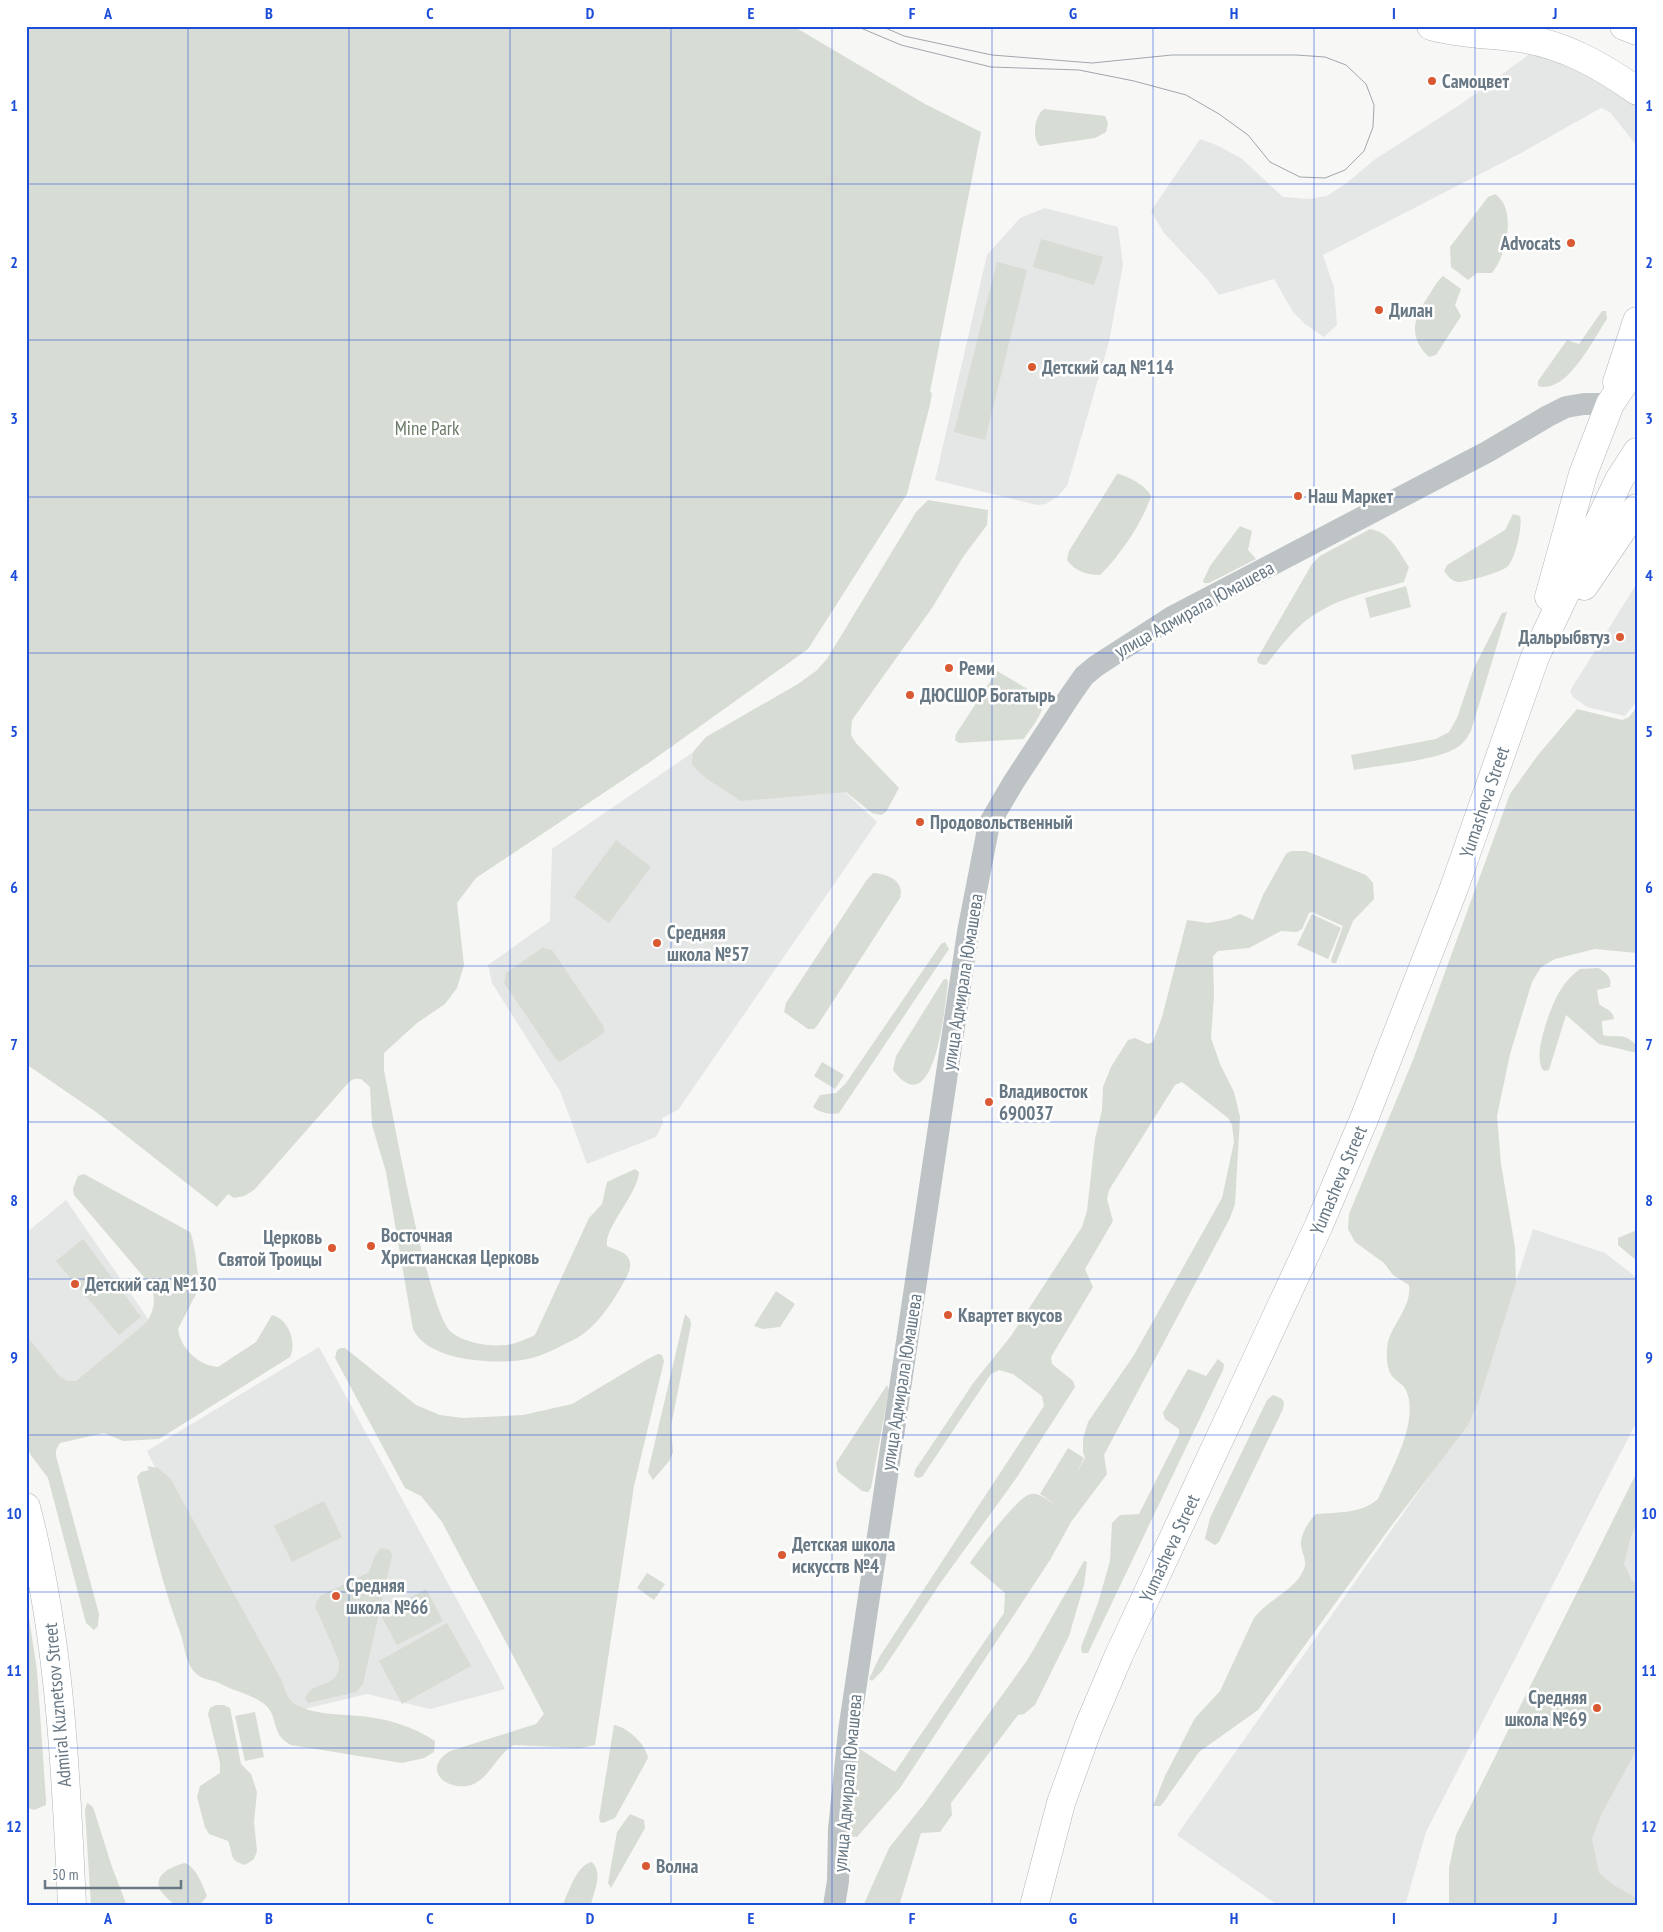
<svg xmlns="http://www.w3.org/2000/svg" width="1663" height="1932" font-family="'PT Sans Narrow',sans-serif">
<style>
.built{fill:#e5e6e6}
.green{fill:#d7dcd4}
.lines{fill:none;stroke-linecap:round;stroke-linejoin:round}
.secondary-casing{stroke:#b1b7bb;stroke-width:29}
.primary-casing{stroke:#b2b7bb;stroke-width:29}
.street{stroke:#bec3c6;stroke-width:22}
.secondary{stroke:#fff;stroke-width:28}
.primary{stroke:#fff;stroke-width:28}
.tram{stroke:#a0a7ac;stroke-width:1}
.grid{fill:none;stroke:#1d4ed8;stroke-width:1;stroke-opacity:0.55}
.poi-dot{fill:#d95933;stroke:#fff;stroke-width:2}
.labels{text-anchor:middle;stroke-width:5;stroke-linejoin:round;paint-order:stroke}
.poi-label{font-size:19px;font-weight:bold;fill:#687884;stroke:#fff;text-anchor:start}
.park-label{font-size:19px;fill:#6b7b67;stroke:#fff}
.street-label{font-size:19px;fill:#687884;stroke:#fff}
.neatline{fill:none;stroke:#1d4ed8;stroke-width:2}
.grid-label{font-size:16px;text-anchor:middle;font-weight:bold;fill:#1d4ed8}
</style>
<rect width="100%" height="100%" fill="#f7f7f5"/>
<path class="built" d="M1531,53l13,2 63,29 30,23v39l-27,-34 -9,-4 -80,45 -198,102 11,32 3,38 -13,12 -19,-13 -12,-12 -19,-33 -55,16 -11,-15 -44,-47 -13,-22 49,-72 16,6 25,13 42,39 26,2 18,-3 21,-14 26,-22 87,-56z
M1045,208l73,19 5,38 -14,77 -42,144 -10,11 -11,7 -9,1 -102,-25 52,-225 33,-37z
M1637,583v118l-12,15 -38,-9 -14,-10 -3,-6z
M756,709l121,113 -199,288 -16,8 1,5 -7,14 -69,27 -27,-73 -68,-108 -4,-18 62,-44 2,-72z
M66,1200l94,136 -97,66 -37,-47v-122z
M1533,1229l72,24 32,25v143l-211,411 -21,74h-126l-102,-71 296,-421z
M319,1347l177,324 9,18 -75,20 -63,-15 -75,18 -26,-13 -119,-248z
M1637,1520v386h-51l-45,-210z"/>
<path class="green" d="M26,26h767l132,78 56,28 -51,260 2,1 -2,12 -23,89 -99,155 -158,113 -174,116 -19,25 7,62 -7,23 -12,16 -28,19 -33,30v18c9,43 44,241 67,261 13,11 40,15 55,13 10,-1 20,-6 29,-10l54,-117 13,-14 5,-22 28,-13 4,3c-1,22 -35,55 -32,74 6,3 16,5 20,10 8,11 -1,21 -6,31 -11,19 -25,40 -44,51 -14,7 -34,18 -49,21 -31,6 -100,3 -115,-30l-27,-157 -14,-47 -2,-38 -9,-8h-7l-5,3 -95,108 -10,6 -10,2 -6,-4 -11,13 -121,-95 -70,-48z
M1044,109l61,7 3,7 -2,9 -11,6 -55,8c-9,-8 -5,-31 4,-37z
M1495,194c22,14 12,61 -3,79h-15l-9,7 -17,-13 -1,-20 38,-50z
M1041,239l62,18 -9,28 -61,-18z
M997,262l30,8 -42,170 -31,-8z
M1443,276l18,13 -6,16 6,11 -25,39 -7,2c-22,-21 -15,-40 0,-62 4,-6 8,-14 14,-19z
M1602,311h4l1,8c-14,20 -40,76 -69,67v-5l29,-41 12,4z
M1117,474c10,1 31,13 34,22 -8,26 -32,61 -51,79 -12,0 -26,-4 -33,-15l2,-9z
M928,500l60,10 -1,15 -24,32 -31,51 -80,112 -1,15 5,8 43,45 -13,24 -5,3 -9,-2 -26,-21 -106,9c-16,-13 -37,-21 -48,-37l1,-12 13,-15 92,-53 18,-13 11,-12 89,-147z
M1513,514l7,2c3,9 -5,45 -13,51 -6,5 -41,15 -48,15 -7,0 -11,-6 -15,-11l3,-6 58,-35z
M1240,526l12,5 -4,19 8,9 -47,24h-5l-1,-2 7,-15z
M1370,529c20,3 29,23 39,38l-5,15c-34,10 -73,17 -101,41 -13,11 -26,28 -36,41l-3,1 -6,-2 -1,-4 55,-95 8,-8z
M1406,586l5,21 -41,11 -5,-20z
M1507,612l-36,119c-3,5 -7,12 -12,15 -19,15 -79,19 -105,24l-3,-15 85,-16 13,-7 8,-14 17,-50 28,-55z
M997,671l46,27c3,13 -12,30 -19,41l-65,4 -4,-3 1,-6z
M1637,707v246l-42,-4 -40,10 -14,8 -9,15 -22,72 -13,62 4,48 14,83 1,36 -38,120 -10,22 -79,104 -131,181 -59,42 -36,51 -3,3h-7l12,-30 30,-58 25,-27 34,-73c14,-19 41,-27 50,-49 4,-9 -4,-18 -3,-27 1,-10 8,-21 15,-28 21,-2 45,0 62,-15 13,-28 42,-78 28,-109 -3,-6 -10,-9 -14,-14 -6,-7 -6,-25 -4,-34 5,-19 24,-36 21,-57l-16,-10 -9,-12 -29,-21 -7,-13 1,-15 64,-154 97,-266 28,-39 39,-46 45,11 7,-3z
M616,840l35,27 -42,56 -35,-26z
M1291,851h15l60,24 7,8 1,16 -21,22 -17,42h-4l-1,-3 12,-34 -31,-14 -3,1 -7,16 -5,3 -16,-1 -32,17 -31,3 -5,5 1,39 -3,43 9,26 14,28 6,25 -5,87 -5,14 -126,237 3,19 -36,48 -21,38 -150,228 -43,49 -9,-1 8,-86 4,-1 35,23 109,-159 1,-20 -35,-30c9,-13 47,-67 61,-69 8,-2 17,7 24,10l-15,-10 28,-46 16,10 -9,17 10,-17 -2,-6v-13l5,-17 46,-67 88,-157 12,-56 -2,-17 -4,-7 -46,-36 -7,3 -66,105 -2,9 6,22 -28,48 8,18 -42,70 1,7 21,17 2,6 -60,93 -74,102 -59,89 -10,10 -3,-2 11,-23 164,-250 -2,-10 -29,-22 -14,-4 -8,4 -69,103 -4,1 -4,-2 1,-6 59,-88 37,-46 71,-109 5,-16 8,-72 7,-29 1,-23 8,-20 17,-27 7,-2 13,6 5,-2 9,-25 25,-97 21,3 21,-4 11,-5 13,6 10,-25 23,-41z
M873,873c15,1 32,8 27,25l-83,128 -3,3h-6l-24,-17 2,-9 80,-122z
M1312,914l29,14 -13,31 -31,-14z
M945,942l4,7 -110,164c-8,2 -19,0 -26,-6l7,-12 16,-2 10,-10 95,-139z
M542,948l10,2 52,77v6l-3,2 -41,27 -4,-3 -52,-76 2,-10z
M1598,968c9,5 14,9 12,19l-13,3 2,14c6,5 14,6 15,15l-12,2 1,14c14,4 21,-4 34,11v7l-38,-9 -33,-29 -17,55 -5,1c-13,-13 6,-61 13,-75 6,-11 13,-20 23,-27z
M944,979h3l1,4c-3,22 -13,143 -55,87l3,-14z
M822,1062l22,13 -9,14 -21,-13z
M84,1174l106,58c4,7 10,49 8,58l-20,39c2,19 21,37 40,38l38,-25 16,-27c17,4 25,28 18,42l-131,82 -36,2 -19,-8 -44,10 -4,7v6l43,158 -1,12 -4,4 -8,-7 -38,-145 -18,-24 -4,-12v-107l34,42 7,4h9l71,-59c8,-13 10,-27 1,-40l-74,-87 -1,-6 5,-13z
M1637,1230v31l-19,-16v-7z
M83,1239l58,78 -22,18 -63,-74z
M776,1291l19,13 -15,23 -17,2 -9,-3z
M685,1314l5,5 1,6 -20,101 2,26 -3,8 -17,20 -5,-8 2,-9z
M341,1348h4l71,57 24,10 23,3 60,-3 49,-11 74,-44 12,-6 4,1 2,6 -30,125 -39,259 -15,3 -66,-3c-18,9 -26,38 -47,41 -23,3 -45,-17 -17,-35l86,-27 8,-10 -102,-192 -21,-26 -16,-8 -70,-130 2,-8z
M1218,1359l6,5 -1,6 -135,283h-6l-1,-6 17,-44 12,-42 2,-38 8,-8 19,-1 40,-79v-6l-14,-10 -2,-6 25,-44 18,7z
M887,1385l2,5 -18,98 -3,4 -6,-1 -24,-19 -2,-9z
M1273,1395l9,4 2,4 -1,6 -64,133 -4,3 -10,-6 5,-21 57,-118z
M147,1466l11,2 12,10 112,203c3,8 5,18 13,23 18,11 44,10 64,12 27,2 53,10 76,25l-1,11 -10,6 -22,5 -111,-18c-22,-11 -11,-30 -28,-42 -13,-9 -29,-12 -42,-19 -10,-6 -19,-2 -29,-15 -7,-10 -8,-26 -12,-37 -19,-50 -30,-102 -43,-155l4,-5 8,-2z
M1637,1472v52l-7,15 -6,25 8,17 5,3v165l-36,66 -9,24 7,34 16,13 22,12v8h-188v-38l7,-33z
M324,1501l18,36 -50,25 -18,-36z
M381,1548l9,2 2,6 -29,128 -7,8 -48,11 -3,-5c8,-20 36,-7 34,-37l-24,-55 5,-10 49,-24 6,-16z
M1084,1561l3,1 -3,23 -15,51 -34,69 -11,9 -6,1 -67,88 1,12 -12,17 -19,1 -22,73h-36l26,-58 35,-44 104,-145z
M647,1573l18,11 -11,16 -17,-12z
M426,1589l17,32 -46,24 -17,-31z
M26,1599l11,71 9,130v5l-12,5 -8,-3z
M447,1623l24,43 -69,38 -23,-43z
M216,1705h8l6,3 11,56 10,10 6,18 -3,30 3,29 -3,8 -9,6c-17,-5 -11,-10 -17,-24l-19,-7 -4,-7 -8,-30 3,-11 20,-13v-10l-12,-49 2,-6z
M255,1712l9,45 -19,4 -10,-45z
M614,1725c13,2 32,19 34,33l-33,60 -12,5 -3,-1 -1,-4z
M87,1803l5,3 2,4 18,57 15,39h-36l-6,-96z
M630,1814l14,6 1,8 -34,60 -3,-5 9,-51z
M592,1862c12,13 1,29 -1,44h-29c7,-14 14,-41 30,-44z
M185,1863c11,4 18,23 22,33l-8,10c-6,0 -14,1 -20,0 -5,-1 -9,-5 -13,-9 -19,-18 2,-30 19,-34z"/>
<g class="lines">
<g class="secondary-casing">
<path id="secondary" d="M26,1507c34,129 40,266 46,399"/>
</g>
<g class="primary-casing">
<path id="primary" d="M1431,26c28,8 59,8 88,12 44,6 82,27 118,53
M1624,26l13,5
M1617,382l20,-61
M1584,586l53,-78
M1549,597l34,-123 27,-70 27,-40
M1034,1906l27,-103 27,-75 31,-73 200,-430 45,-106 90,-231 81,-231 84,-177 18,-28"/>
</g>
<path class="street" d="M834,1906l4,-25 1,-52 10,-98 119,-799 21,-108 24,-41 57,-87 14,-20 12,-10 76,-49 315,-165 61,-36 18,-9 18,-3h26"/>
<use href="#secondary" class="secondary"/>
<use href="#primary" class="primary"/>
<path class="tram" d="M856,26l45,19 90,22 88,3 55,11 52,14 33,19 29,21 22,27 30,15 25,1 20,-8 19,-19 9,-24 1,-22 -8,-21 -20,-19 -21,-8 -29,-2h-124l-80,8 -100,-8 -88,-19 -23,-10"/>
</g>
<path class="grid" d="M188,26v1880M349,26v1880M510,26v1880M671,26v1880M832,26v1880M992,26v1880M1153,26v1880M1314,26v1880M1475,26v1880M26,184h1611M26,340h1611M26,497h1611M26,653h1611M26,810h1611M26,966h1611M26,1122h1611M26,1279h1611M26,1435h1611M26,1592h1611M26,1748h1611"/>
<g class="poi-dot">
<circle cx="1432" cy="81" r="5"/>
<circle cx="1571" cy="243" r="5"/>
<circle cx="1379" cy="310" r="5"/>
<circle cx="1032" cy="367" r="5"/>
<circle cx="1298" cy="496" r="5"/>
<circle cx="1620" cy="637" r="5"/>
<circle cx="949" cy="668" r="5"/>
<circle cx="910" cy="695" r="5"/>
<circle cx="920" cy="822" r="5"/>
<circle cx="657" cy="943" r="5"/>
<circle cx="989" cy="1102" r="5"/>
<circle cx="371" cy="1246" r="5"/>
<circle cx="332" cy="1248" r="5"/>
<circle cx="75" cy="1284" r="5"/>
<circle cx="948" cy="1315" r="5"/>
<circle cx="782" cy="1555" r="5"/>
<circle cx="336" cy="1596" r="5"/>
<circle cx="1597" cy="1708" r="5"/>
<circle cx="646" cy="1866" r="5"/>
</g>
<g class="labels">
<g class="poi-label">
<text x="1442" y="88">Самоцвет</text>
<text x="1561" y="250" text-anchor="end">Advocats</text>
<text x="1389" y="317">Дилан</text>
<text x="1042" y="374">Детский сад №114</text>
<text x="1308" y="503">Наш Маркет</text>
<text x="1610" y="644" text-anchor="end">Дальрыбвтуз</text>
<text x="959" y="675">Реми</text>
<text x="920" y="702">ДЮСШОР Богатырь</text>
<text x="930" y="829">Продовольственный</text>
<text x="667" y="939">Средняя<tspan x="667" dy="22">школа №57</tspan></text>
<text x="999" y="1098">Владивосток<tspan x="999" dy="22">690037</tspan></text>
<text x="381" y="1242">Восточная<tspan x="381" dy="22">Христианская Церковь</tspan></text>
<text x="322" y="1244" text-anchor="end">Церковь<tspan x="322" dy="22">Святой Троицы</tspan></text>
<text x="85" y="1291">Детский сад №130</text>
<text x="958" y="1322">Квартет вкусов</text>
<text x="792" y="1551">Детская школа<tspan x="792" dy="22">искусств №4</tspan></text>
<text x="346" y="1592">Средняя<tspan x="346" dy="22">школа №66</tspan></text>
<text x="1587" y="1704" text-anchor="end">Средняя<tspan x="1587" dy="22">школа №69</tspan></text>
<text x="656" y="1873">Волна</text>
</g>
<g class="park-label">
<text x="427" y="435">Mine Park</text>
</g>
<g class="street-label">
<text transform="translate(1194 609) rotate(-29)" y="7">улица Адмирала Юмашева</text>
<text transform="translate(1484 802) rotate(-71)" y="7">Yumasheva Street</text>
<text transform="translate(962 982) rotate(-81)" y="7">улица Адмирала Юмашева</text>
<text transform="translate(1338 1180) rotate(-67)" y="7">Yumasheva Street</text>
<text transform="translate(901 1382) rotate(-81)" y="7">улица Адмирала Юмашева</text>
<text transform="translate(1169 1548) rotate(-65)" y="7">Yumasheva Street</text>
<text transform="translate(57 1705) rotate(-95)" y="7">Admiral Kuznetsov Street</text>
<text transform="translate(847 1783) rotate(-85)" y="7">улица Адмирала Юмашева</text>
</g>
</g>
<rect width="1663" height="1932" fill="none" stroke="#ffffff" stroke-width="55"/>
<path d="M45 1880v8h136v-8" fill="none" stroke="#687884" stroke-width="2.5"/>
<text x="52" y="1880" font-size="15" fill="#687884" stroke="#ffffff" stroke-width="4" paint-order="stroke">50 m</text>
<rect x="28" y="28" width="1608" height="1876" class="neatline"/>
<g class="grid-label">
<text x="108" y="19">A</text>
<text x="269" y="19">B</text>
<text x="430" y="19">C</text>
<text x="590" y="19">D</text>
<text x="751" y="19">E</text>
<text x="912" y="19">F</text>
<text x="1073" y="19">G</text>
<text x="1234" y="19">H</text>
<text x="1394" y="19">I</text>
<text x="1555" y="19">J</text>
<text x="14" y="111">1</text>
<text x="1649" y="111">1</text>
<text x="14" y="268">2</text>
<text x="1649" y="268">2</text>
<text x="14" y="424">3</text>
<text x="1649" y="424">3</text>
<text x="14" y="581">4</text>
<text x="1649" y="581">4</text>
<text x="14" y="737">5</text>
<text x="1649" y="737">5</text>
<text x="14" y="893">6</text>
<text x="1649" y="893">6</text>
<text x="14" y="1050">7</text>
<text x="1649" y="1050">7</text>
<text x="14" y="1206">8</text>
<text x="1649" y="1206">8</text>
<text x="14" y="1363">9</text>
<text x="1649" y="1363">9</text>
<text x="14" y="1519">10</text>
<text x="1649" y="1519">10</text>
<text x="14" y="1676">11</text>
<text x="1649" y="1676">11</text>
<text x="14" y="1832">12</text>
<text x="1649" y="1832">12</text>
<text x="108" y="1924">A</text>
<text x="269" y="1924">B</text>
<text x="430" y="1924">C</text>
<text x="590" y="1924">D</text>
<text x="751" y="1924">E</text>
<text x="912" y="1924">F</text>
<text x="1073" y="1924">G</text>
<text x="1234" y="1924">H</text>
<text x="1394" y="1924">I</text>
<text x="1555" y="1924">J</text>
</g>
</svg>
